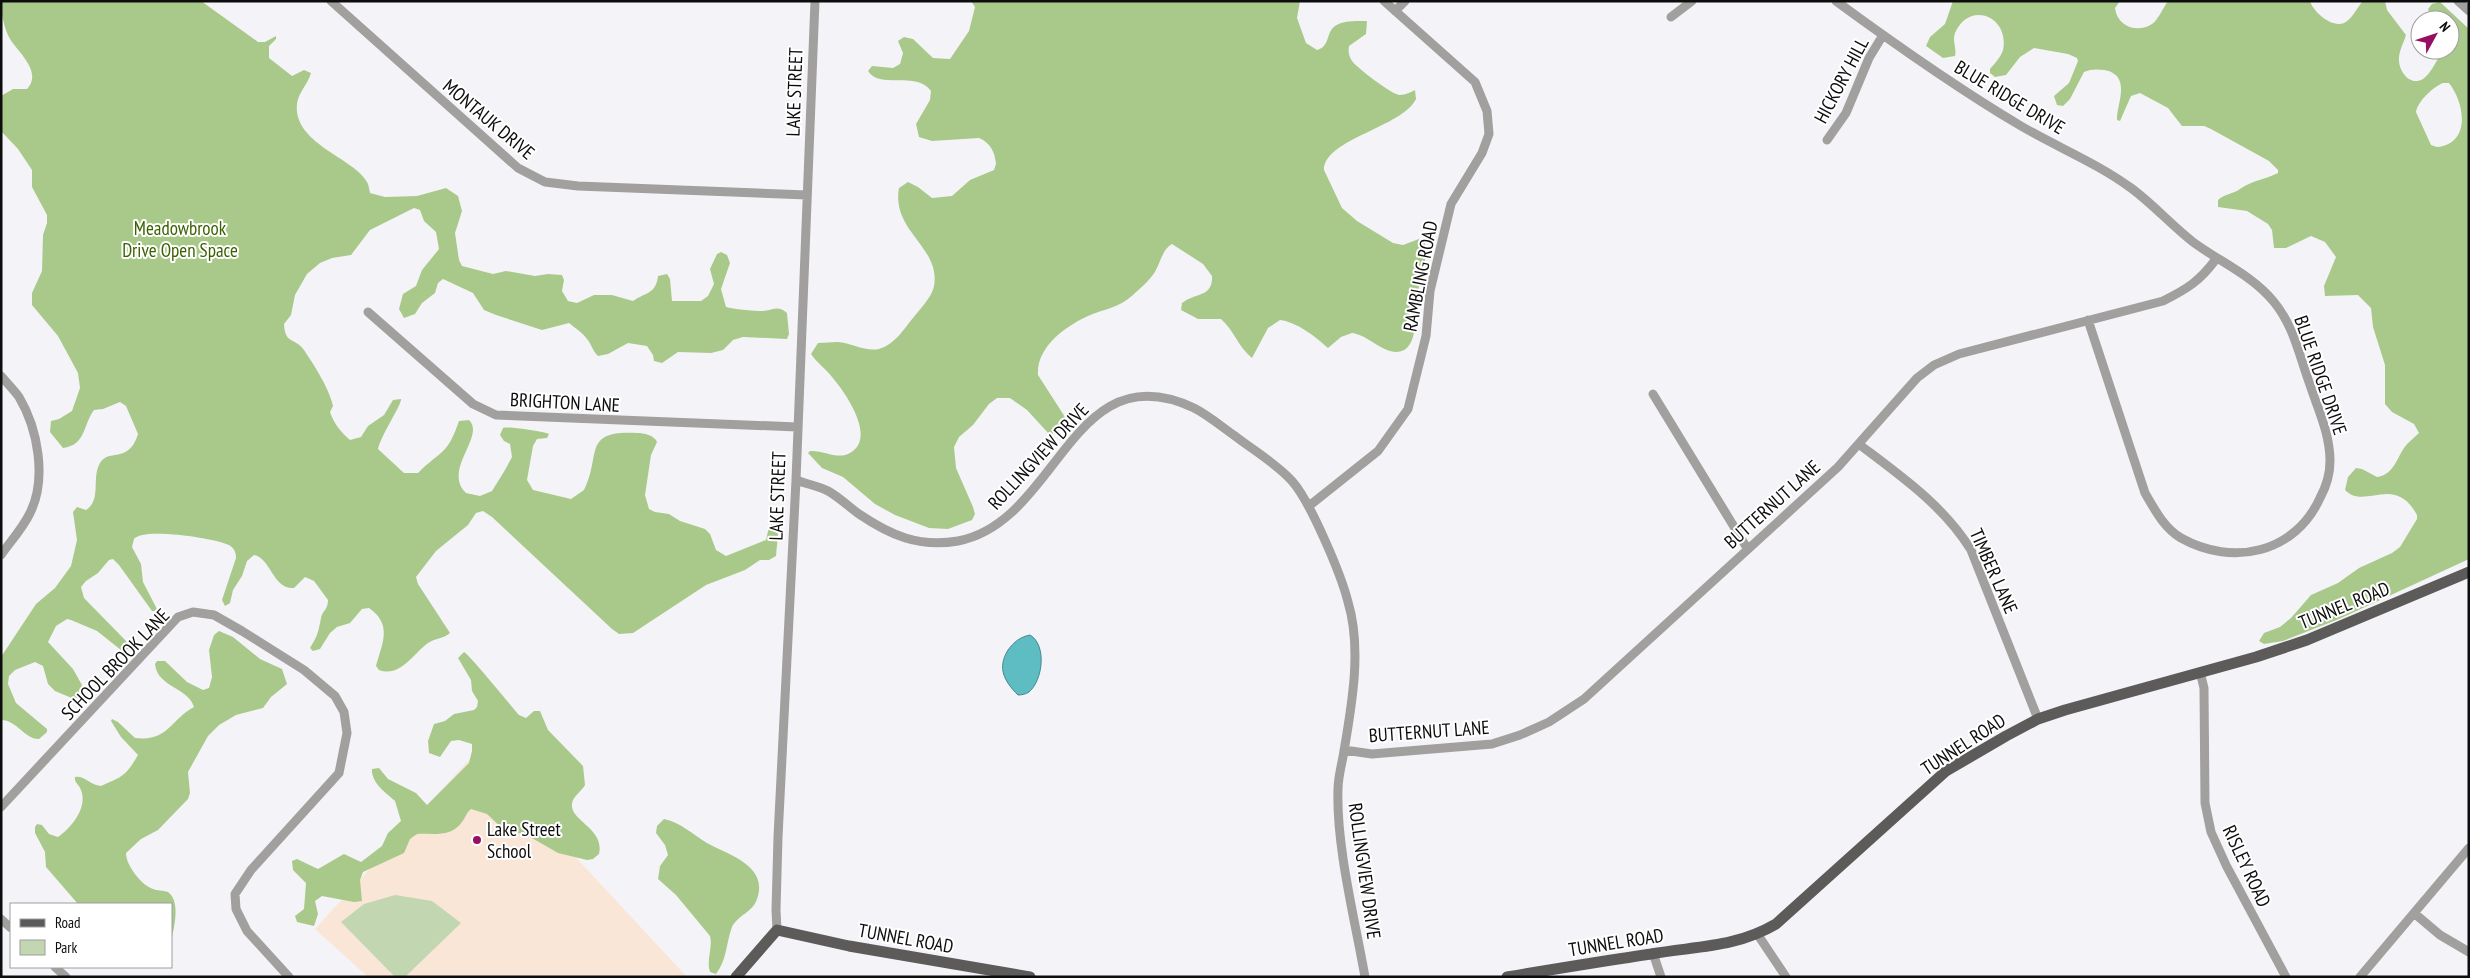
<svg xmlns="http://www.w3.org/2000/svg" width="2470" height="978" font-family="'PT Sans Narrow',sans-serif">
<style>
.education{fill:#fae6d7}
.green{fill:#c2d6b1}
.forest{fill:#a9c98b;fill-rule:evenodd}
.water{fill:#5dbdc3;stroke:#45888d}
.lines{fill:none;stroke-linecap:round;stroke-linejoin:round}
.minor{stroke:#a1a09e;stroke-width:9}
.major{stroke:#5d5b59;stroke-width:11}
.poi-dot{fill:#960f65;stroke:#fff;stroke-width:2}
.labels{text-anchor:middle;stroke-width:4;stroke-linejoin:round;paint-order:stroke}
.street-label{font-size:19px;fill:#0d0d0e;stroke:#fff}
.park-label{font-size:19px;fill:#3c6101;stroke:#fff}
.poi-label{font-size:19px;fill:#0d0d0e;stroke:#fff;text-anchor:start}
</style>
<rect width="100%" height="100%" fill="#f4f4f8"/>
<path class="education" d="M477,751l210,226h-319l-53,-48z"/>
<path class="green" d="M395,895l37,6 29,22 -56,54h-10l-54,-55 23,-18z"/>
<path class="forest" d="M1,1h200l57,41h7l11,-6v3l-7,7v12l23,18 12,-6 7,3c-3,11 -13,20 -14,31 -4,40 56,53 70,78 2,3 2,7 3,11l15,4 32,-1 29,-8 12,8 4,15 -7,22 4,27 3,6 31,8 13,-3 29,5 13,-2 14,1 2,5 -2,11 6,10 9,2 17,-8h18l21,6c13,-9 23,-7 25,-25l9,-2 3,5 2,22h29l7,-5 6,-12 -4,-15 7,-15 4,-2 6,3 3,8 -9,26 5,18c6,2 28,4 35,4 11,0 17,-7 26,2l2,21 -2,5 -44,-2 -10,3 -10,10 -12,3 -33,-1 -16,11 -8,-2 -1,-6 -6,-9 -19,-3 -20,11 -10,2c-6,-6 -6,-11 -11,-17 -5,-7 -12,-11 -18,-16l-27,7 -46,-15 -12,-5 -11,-17 -30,-14 -5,4 -3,10 -13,10 -7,11 -11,4 -5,-9 4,-15 13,-8 6,-16 17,-21 -3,-17 -12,-11 -4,-11 -6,-2 -44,22 -19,25 -19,3 -12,5 -13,11 -12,21 -4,20 -7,9c1,21 11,13 20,26 10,15 25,38 29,56l-3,6c4,12 11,20 20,28l11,-3 7,-11 16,-11 9,-15 8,-1c1,5 -20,36 -23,50l26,24h14c23,-23 29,-17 41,-52l10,-1c17,16 -27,50 -3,73l14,3 12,-5 13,-21 7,-13 -2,-13 -6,-3 -4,-6 3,-7c5,-2 43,4 46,6l-2,4 -10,1 -4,7 -6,34 6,10 38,9 13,-9c18,-35 -3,-60 53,-57 7,0 17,2 20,9l-6,13 -6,40 4,14 6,3 14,2 11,7 25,8 5,5 6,16 10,6 40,-16 3,-13 3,-3 6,10 -2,22 -7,4h-9l-15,10 -39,15 -73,48 -14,1 -7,-5 -120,-112 -9,-6 -7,2 -8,12 -32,26 -20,26 2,7 32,49c-7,6 -15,5 -22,10 -14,10 -28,35 -49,27l-3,-4c6,-23 17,-41 -7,-58l-7,1 -12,14 -13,4 -7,6 -10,16 -7,2 -3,-3c8,-13 8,-15 11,-30 1,-7 7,-8 7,-18l-14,-19 -9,-4 -11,11c-21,2 -23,-30 -40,-33l-7,6 -5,15 -9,14 -3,13 -5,3 -3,-6 14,-42c0,-6 -2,-10 -7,-13 -14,-7 -87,-18 -95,-6l-2,8 9,17 2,18 15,29h-6l-33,-46 -6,-6 -4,1 -11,13 -12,8 -5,6 3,11 43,44 2,7 -8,1 -24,-19 -26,-11 -4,-1 -11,7 -8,16 25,27 9,16 -4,13 -4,1 -19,-8 -7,-7 -5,-18 -8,-4 -20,8 -6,6 -1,8 8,19 31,26v3l-8,7c-15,0 -22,-19 -38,-19v-63l35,-53 19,-16 16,-22 6,-26 -4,-28 4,-5 9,3c16,-10 5,-32 14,-47 9,-15 29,1 38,-29l-12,-28 -6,-4 -17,7 -9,1c-11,15 -8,35 -31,38l-13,-16 1,-11 8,-2 13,-8 8,-23 -2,-15 -20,-37 -26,-31v-12l10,-22 1,-36 4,-12v-8l-15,-28v-17l-14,-21 -17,-18v-35l12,-7h14c16,-17 -9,-37 -17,-50 -6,-10 -9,-27 -9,-38z
M971,1h329l-3,17 9,25 11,7c13,-3 9,-18 18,-24 9,-6 21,-5 32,-5l-1,13 -17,12c-1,6 0,10 3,15 4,6 40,34 48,34 5,0 11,-3 15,-5l1,9c-13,28 -92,40 -92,71l18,38 15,13 36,22 10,2 16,-6 6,4c3,20 -5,34 -8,53 -2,14 3,55 -20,56 -16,0 -29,-17 -45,-19l-11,4 -13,11c-12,-11 -31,-26 -48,-28l-12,8 -16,30c-14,-11 -18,-28 -31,-39h-23l-17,-9 1,-7 3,-2c13,-8 28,-5 27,-25l-9,-12 -31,-20c-11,6 -12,23 -20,32 -5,7 -13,13 -19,19 -14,13 -29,14 -45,21 -22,10 -52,31 -50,59l27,42v10l-15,8 -23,-25 -17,-12h-13l-8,6 -16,21 -14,12 -5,10 2,21 17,39 2,7 -3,6 -24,9 -19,-1 -34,-13 -20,-11 -32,-27 -21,-9 -14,-15 2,-2c13,-1 26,8 38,3 31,-14 -3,-62 -16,-77 -6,-8 -15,-14 -21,-23l7,-11c7,0 13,-1 20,-1 13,1 28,10 41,7 15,-4 25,-20 34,-31 7,-9 19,-21 21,-32 7,-39 -43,-55 -35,-98l9,-6 10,5 14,11 20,-2 18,-16 24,-10 2,-6c-1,-11 -5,-21 -17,-26l-47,3 -13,-4 -3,-13 14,-24 1,-9c-15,-21 -51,-1 -63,-20l4,-5 21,2 7,-4 3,-11 -5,-12 6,-4 9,2 20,19 17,1 19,-28 6,-24z
M1953,1h167l-5,7c2,18 22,26 37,16 6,-4 11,-16 16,-23h142c3,11 22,27 34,22 8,-4 13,-15 18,-21l23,-1 2,9 19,25c-2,7 -7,16 -7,23 -1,12 10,29 24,21 9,-6 14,-21 21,-29h6v-30c-11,0 -17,0 -22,-11l4,-5 8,-2 29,27v530l-130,60 -56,22 -19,3 -5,-3 5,-8 16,-6 11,-9 20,-23 27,-12 21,-15 33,-15 8,-6 17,-28v-4c-23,-42 -52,-4 -72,-25l3,-13 8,-9 6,1 15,8c16,-2 19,-17 27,-29 4,-6 10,-10 15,-15l-5,-9 -22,-12 -7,-8v-39l-12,-38 -2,-19 -13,-13 -33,1 -1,-10 12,-29 -11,-15 -14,-6 -25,12h-12l-2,-18 -4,-6 -21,-13 -29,-4v-7c6,-6 15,-6 22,-11 13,-9 24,-9 38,-16v-3l-9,-9 -58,-32 -7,-3h-22l-14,-18 -28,-15 -9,3 -11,25 -3,-1c-1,-15 16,-45 -13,-50 -7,-1 -14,-1 -20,2l-14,27 -7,7 -6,-1 -3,-9 15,-13 9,-22 -1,-3 -9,-4 -34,-6 -14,9 -14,18 -11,2 -5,-4v-4c4,-5 11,-12 13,-19 7,-34 -34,-50 -48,-17 -3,8 2,16 0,23l-12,2 -17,-12 4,-9 15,-13zM2443,83h6c17,22 21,61 -12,64l-6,-2 -15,-33c2,-11 17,-25 27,-29z
M219,631l14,6 27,22 22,10 5,15 -16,13 -8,11 -27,7 -17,10 -11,11 -20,36 2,21 -2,6 -30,31 -17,9 -15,14c0,12 15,32 27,36 4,2 10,1 15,3 13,9 6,37 3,48v-36h-93l-32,-37 -1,-15 -10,-19v-6l2,-3 5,1 7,9 9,3c13,-9 30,-29 23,-47 -2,-6 -7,-7 -6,-13 9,-2 15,8 26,9 22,-10 24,-9 37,-31l-17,-18 -10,-16 1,-2 6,3 17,16c33,4 35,-18 59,-31 -5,-19 -37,-20 -39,-43l2,-3h8l22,21 16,8 6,-2 3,-11 -3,-27 5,-15z
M464,652c4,1 48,55 55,63l7,3 8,-7h6l8,19 35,36 2,19c-3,6 -13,12 -13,19 -2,17 33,24 27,50l-6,5 -6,1 -29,-7 -33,-19 -20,-3 -18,-17 -16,-5c-5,4 -5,8 -9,13 -11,16 -29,11 -45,12l-7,5 -6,14 -41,19 -3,8 2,21 -8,1 -32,-6 -7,5 3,13 -4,12 -17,-4 -2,-6 9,-7 2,-26 -13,-13 -1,-9 5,-2 21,10 26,-15 17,8 21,-16 6,-13 13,-12 -6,-20c-9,-8 -24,-18 -23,-32l7,-1 9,11 28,14 11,12 42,-42 3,-12v-7l-13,-4 -8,1 -11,16 -11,-4 -1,-12 6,-17 11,-3 9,-7 20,-4 3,-3 1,-6 -6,-10 -1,-11 -13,-22z
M664,819c18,4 28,15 43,24 22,12 62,23 50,56 -4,13 -19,16 -25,28 -6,16 -5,33 -16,47l-6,-2c-4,-13 3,-24 0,-36l-34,-41 -18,-16 2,-13 8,-11 -3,-10 -9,-12 1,-7z"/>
<path class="water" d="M1030,635c17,10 13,45 -1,57 -3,2 -7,3 -11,3 -14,-14 -21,-27 -10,-45 6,-8 12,-13 22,-15z"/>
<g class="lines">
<path class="minor" d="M331,1l187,167 27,14 33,4 229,9
M1836,1c60,44 121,87 185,125 36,21 76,37 110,62 22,16 40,37 62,54 27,20 59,33 81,60 19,23 25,52 35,80 8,25 21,51 21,79 0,12 -4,26 -10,37 -25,55 -87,69 -139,40 -17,-10 -26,-28 -36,-45l-57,-173
M2458,1l11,10
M1395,11l10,-10
M1671,17l21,-16
M1827,140l19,-27 23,-55 14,-23
M368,312l105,92 23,11 301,12
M1,376c6,7 13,14 18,21 19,32 28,82 11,116 -7,15 -20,29 -29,42
M1653,394l94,154
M1860,445c41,31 84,61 111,105l67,169
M796,480c10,4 23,6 32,11 11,6 21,16 31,23 31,21 60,34 99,27 101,-19 113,-191 236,-133 14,7 28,19 41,28 18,14 42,28 57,45 18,20 49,93 56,121 14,46 4,102 -4,149 -2,13 -6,26 -6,38 -2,57 17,131 27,188
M1309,506l69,-55 30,-42 18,-73 4,-45 21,-87 31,-51 7,-19 -2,-23 -12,-29 -91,-81
M2200,672l4,16 1,115 6,29 15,33 60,112
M1344,750l28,4 120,-10 28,-9 29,-13 35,-23 254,-232 79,-89 17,-13 25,-11 204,-53c24,-12 37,-20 53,-42
M1,807l177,-190 15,-5 21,3 28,16 62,39 31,26 9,16 3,21 -8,40 -88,97 -16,24 1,15 11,22 42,46
M2414,913l26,22 29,17
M1,919l10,9
M777,930l-1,-20 2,-73 18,-357 19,-479
M1758,935l28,42
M1653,953l8,24
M55,967l11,10
M2360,977l109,-129"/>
<path class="major" d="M736,977l41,-47 72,16 181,31
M1507,977c48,-8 96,-16 144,-23 45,-8 84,-6 125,-30l170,-153 60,-35 32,-17 27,-9 191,-53 51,-17 162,-68"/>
</g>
<circle class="poi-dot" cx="477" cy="840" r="5"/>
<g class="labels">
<g class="street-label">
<text transform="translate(1841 80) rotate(-62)" y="7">HICKORY HILL</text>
<text transform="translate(794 92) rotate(-88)" y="7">LAKE STREET</text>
<text transform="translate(2010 97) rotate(31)" y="7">BLUE RIDGE DRIVE</text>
<text transform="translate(489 119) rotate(40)" y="7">MONTAUK DRIVE</text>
<text transform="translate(1420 276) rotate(-79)" y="7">RAMBLING ROAD</text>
<text transform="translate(2321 375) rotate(71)" y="7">BLUE RIDGE DRIVE</text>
<text transform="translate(565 402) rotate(3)" y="7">BRIGHTON LANE</text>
<text transform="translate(1038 456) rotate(-47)" y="7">ROLLINGVIEW DRIVE</text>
<text transform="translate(777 496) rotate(-88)" y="7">LAKE STREET</text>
<text transform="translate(1772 504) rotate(-42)" y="7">BUTTERNUT LANE</text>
<text transform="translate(1994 571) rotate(66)" y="7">TIMBER LANE</text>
<text transform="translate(2344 605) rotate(-22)" y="7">TUNNEL ROAD</text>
<text transform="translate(115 664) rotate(-46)" y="7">SCHOOL BROOK LANE</text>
<text transform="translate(1429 731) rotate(-4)" y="7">BUTTERNUT LANE</text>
<text transform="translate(1963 744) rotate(-33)" y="7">TUNNEL ROAD</text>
<text transform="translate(2247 866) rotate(65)" y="7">RISLEY ROAD</text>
<text transform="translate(1365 871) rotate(82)" y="7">ROLLINGVIEW DRIVE</text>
<text transform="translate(906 938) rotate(10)" y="7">TUNNEL ROAD</text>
<text transform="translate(1616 942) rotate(-9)" y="7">TUNNEL ROAD</text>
</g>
<g class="park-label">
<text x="180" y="235">Meadowbrook<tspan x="180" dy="22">Drive Open Space</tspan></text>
</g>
<g class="poi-label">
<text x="487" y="836">Lake Street<tspan x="487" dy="22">School</tspan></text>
</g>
</g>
<rect width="2470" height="978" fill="none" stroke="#0d0d0e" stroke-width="5"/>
<rect x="10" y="903" width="162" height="65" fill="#ffffff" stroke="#9e9e9f"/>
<rect x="20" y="919" width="25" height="8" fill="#5d5b59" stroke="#9e9e9f"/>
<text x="55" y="928" font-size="15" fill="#0d0d0e">Road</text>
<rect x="20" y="940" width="25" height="15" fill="#c2d6b1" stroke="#9e9e9f"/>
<text x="55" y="953" font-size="15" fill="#0d0d0e">Park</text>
<g transform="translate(2435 35) rotate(50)"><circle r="24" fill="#ffffff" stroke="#9e9e9f"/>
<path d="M0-4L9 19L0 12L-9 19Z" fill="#960f65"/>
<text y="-8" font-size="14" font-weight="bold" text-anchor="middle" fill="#0d0d0e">N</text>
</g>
</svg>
